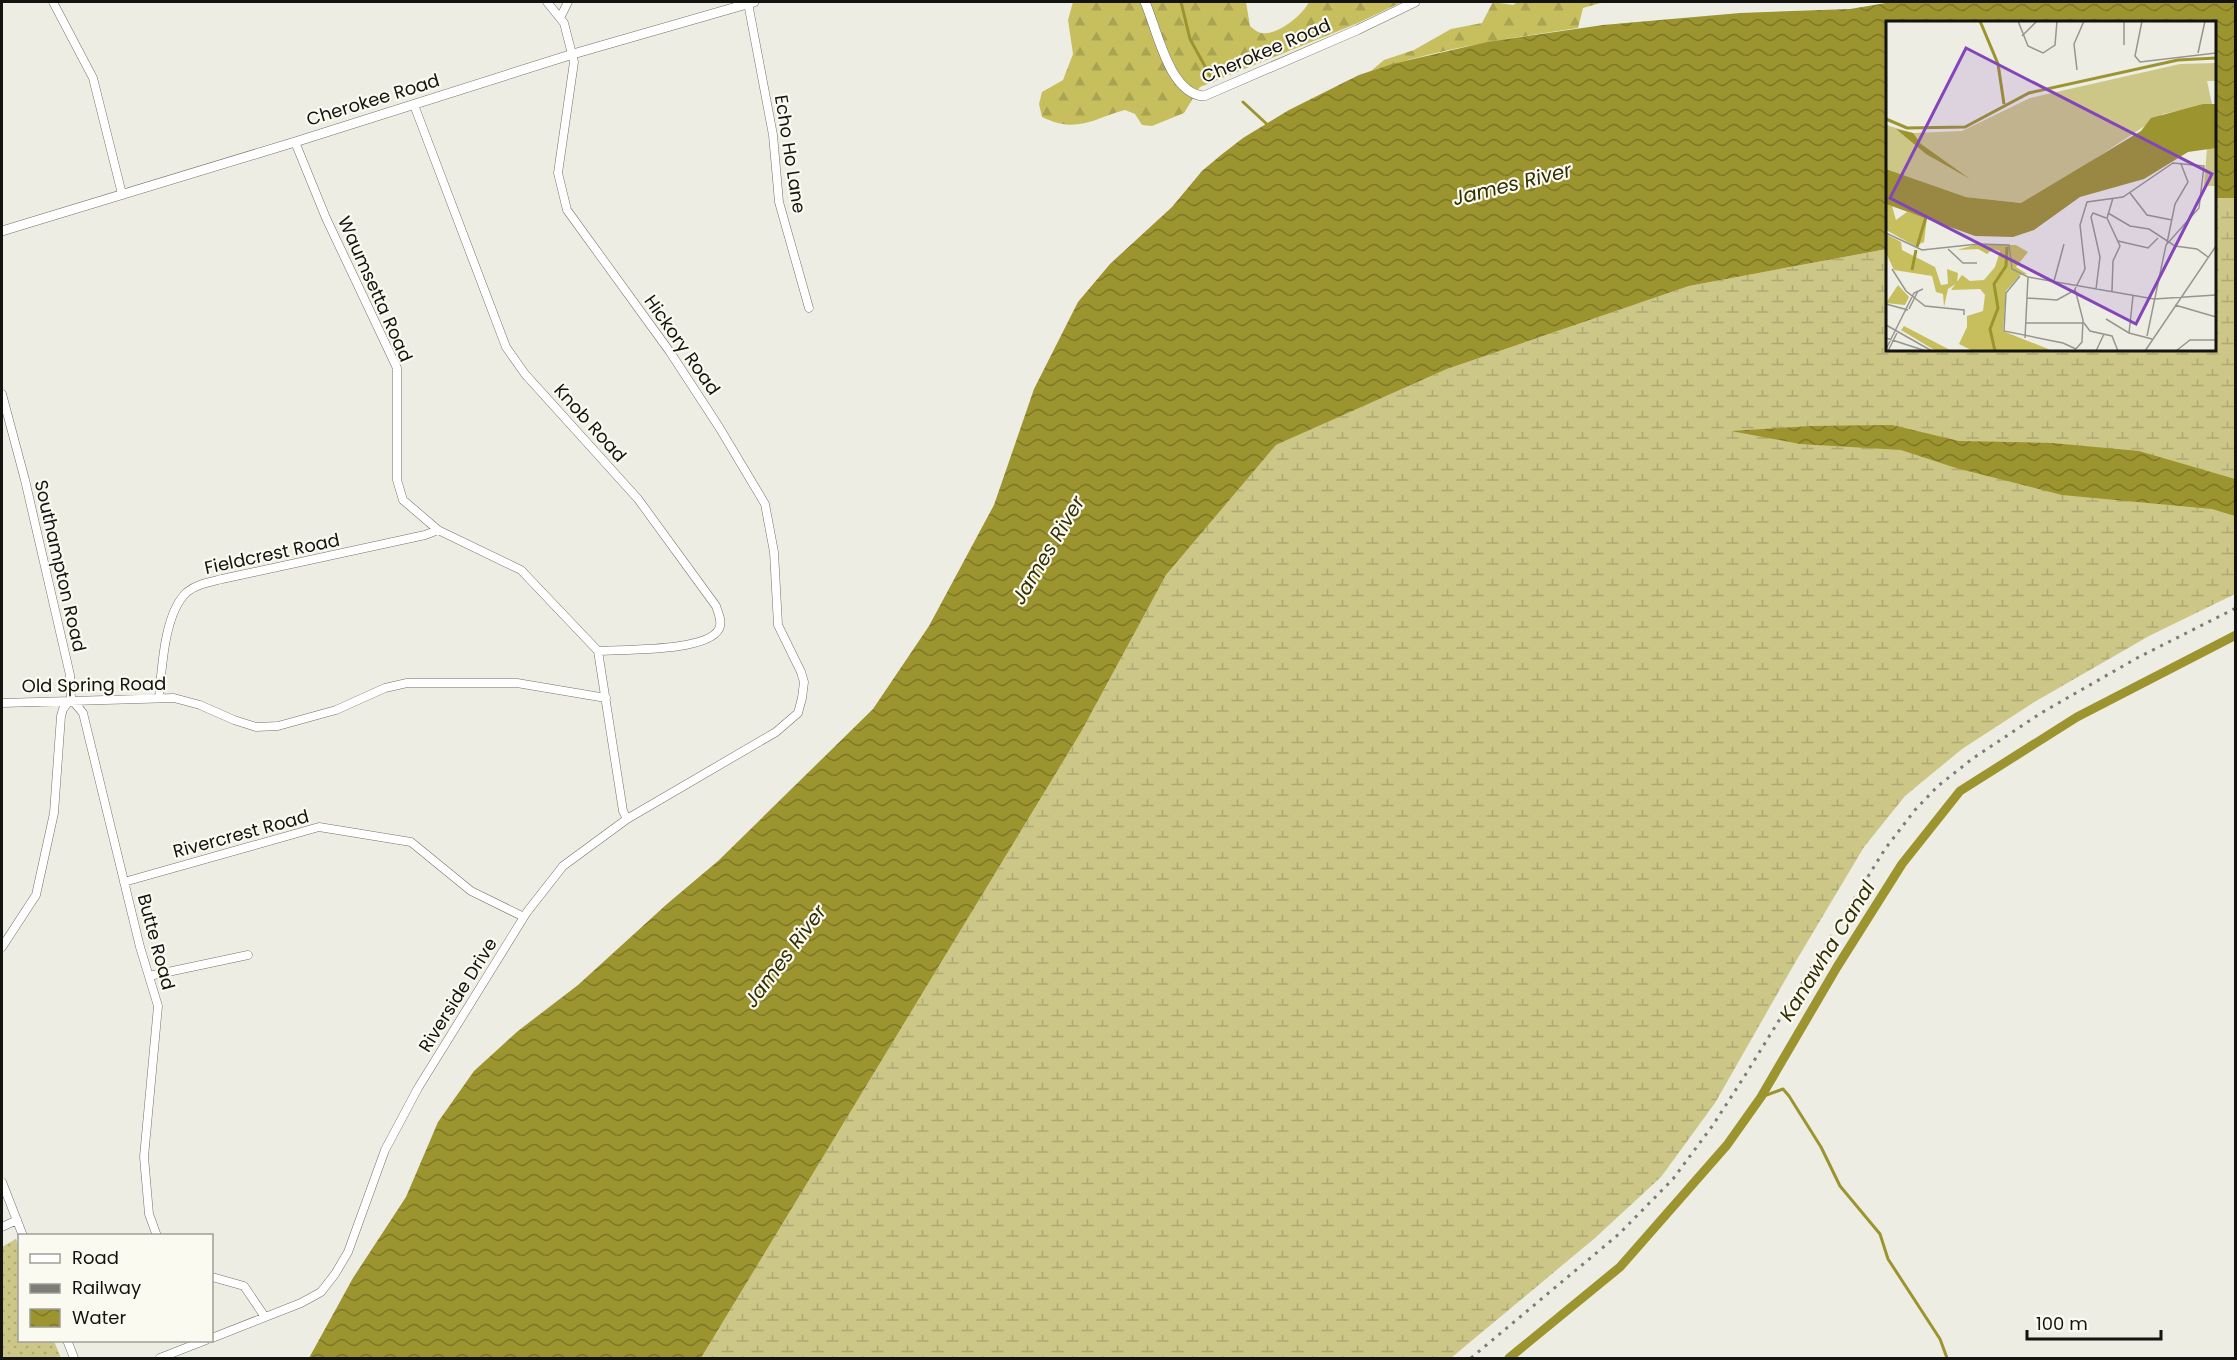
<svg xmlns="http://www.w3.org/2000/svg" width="2237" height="1360" font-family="Poppins,sans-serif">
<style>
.grass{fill:url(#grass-dots)}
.forest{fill:url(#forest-firs)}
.wetland{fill:url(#wetland-marsh)}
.water{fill:url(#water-waves)}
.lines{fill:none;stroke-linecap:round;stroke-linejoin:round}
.stream{stroke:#9c942f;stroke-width:3}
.canal{stroke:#9c942f;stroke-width:9}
.minor-casing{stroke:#74736b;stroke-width:9}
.tertiary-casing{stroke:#74736b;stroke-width:10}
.minor{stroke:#fff;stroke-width:8}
.tertiary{stroke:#fff;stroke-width:9}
.rail{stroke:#7d7d77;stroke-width:3;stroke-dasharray:3 6;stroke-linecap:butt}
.labels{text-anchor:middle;stroke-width:4.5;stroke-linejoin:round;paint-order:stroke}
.street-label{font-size:18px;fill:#131310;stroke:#fbfaf1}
.water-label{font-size:20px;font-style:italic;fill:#312e02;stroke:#fbfaf1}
.inset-river{fill:none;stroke:#9c942f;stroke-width:3}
.inset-road{fill:none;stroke:#96968f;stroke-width:1.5}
.view{fill:#8545ba;fill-opacity:0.15;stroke:#8545ba;stroke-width:3}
.inset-edge{fill:none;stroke:#131310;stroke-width:3}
</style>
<defs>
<pattern id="grass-dots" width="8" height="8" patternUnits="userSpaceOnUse" patternTransform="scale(1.5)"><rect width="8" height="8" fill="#ccc786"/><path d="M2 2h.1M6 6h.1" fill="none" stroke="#aeaa73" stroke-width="1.8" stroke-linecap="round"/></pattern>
<pattern id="forest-firs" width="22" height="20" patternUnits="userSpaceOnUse" patternTransform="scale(1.5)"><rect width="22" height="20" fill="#c7bf5e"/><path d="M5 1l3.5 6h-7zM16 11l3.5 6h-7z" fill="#aaa351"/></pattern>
<pattern id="wetland-marsh" width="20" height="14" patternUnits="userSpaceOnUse" patternTransform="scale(1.5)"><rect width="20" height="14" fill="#ccc786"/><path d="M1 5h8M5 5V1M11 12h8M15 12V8" fill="none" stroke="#aeaa73"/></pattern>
<pattern id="water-waves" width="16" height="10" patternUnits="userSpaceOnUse" patternTransform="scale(1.5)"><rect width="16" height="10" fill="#9c942f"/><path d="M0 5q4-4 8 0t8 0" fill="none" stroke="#7e7827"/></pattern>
</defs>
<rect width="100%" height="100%" fill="#edede4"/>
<path class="grass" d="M16,1239l4,11v90l34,1 7,17h-59v-111z"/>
<path class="forest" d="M1073,2h173l4,24c2,2 5,4 8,6 16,7 45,-17 51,-30h93l-44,21 -158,64 -16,26 -32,13 -10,-1 -7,-11 -10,-4c-33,9 -48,24 -83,7l-3,-13 3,-12 21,-12 10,-26 -5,-34z
M1493,2l20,3 5,-3h86l-21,6 -5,20c-69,10 -140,21 -207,43l13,-11 30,-10 37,-21 31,-6z"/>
<path class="wetland" d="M2215,198h20v396l-86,42 -113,65 -74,48 -57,47 -41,51 -68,114 -81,142 -54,74 -66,61 -144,120h-750l380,-626 85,-157 110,-130 171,-76 242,-83 198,-37 1,101h326z"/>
<path class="water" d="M1892,2h343v196h-20l-1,-176h-326l-1,227 -198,37 -242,83 -171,76 -110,130 -85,157 -380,626h-392l44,-80 53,-81 32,-75 36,-51 44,-40 60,-46 89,-81 51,-43 155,-152 56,-83 65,-121 40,-116 44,-87 32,-38 62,-57 30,-36 19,-16 22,-17 46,-28 70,-35 33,-11 95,-22 116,-17 137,-12 110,-4z
M1892,425l67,16 93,2 87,8 96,28v37l-23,-7 -150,-14 -106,-27 -55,-18 -101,-6 -69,-13 80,-5z"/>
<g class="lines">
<path class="stream" d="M1181,2l9,37 23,42
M1243,102l27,25
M1761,1097l22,-8 6,7 32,51 19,39 40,48 8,25 52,80 7,19"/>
<path class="canal" d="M1509,1358l111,-91 107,-122 34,-48 76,-130 65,-103 58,-73 117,-74 159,-82"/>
<g class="minor-casing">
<path id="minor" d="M53,2l40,76 29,116
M748,3l25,132 6,67 30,106
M560,18l8,-16
M414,105l92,242 19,27 113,125 78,107c2,7 7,15 3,23 -12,23 -96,20 -121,22
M295,142l31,76 71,150v112l6,20 35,30 83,40 77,81 25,160 4,8
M2,394l23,86 45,195 1,24 -8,10 -2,7 -7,97 -18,82 -34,52
M159,698c3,-30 5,-85 28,-106 10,-8 23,-10 35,-13l203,-44 13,-5
M72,700l11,13 57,234 18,59 -14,151 5,57 8,22
M2,703l172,-5 26,7 34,15 22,7 22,-1 58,-16 49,-22 22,-5h110l89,15
M124,882l195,-55 92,15 60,49 53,26
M149,976l99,-21
M2,1182l21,54
M2,1227l15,-7
M212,1277l32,9 21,31
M212,1338l89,-35 20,-11 14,-18 13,-22 37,-102 33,-62 109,-176 36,-46 64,-47 149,-87 22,-19 4,-15 2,-16 -3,-10 -23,-47 -4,-73 -9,-48 -46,-77 -49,-75 -103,-142 -9,-37 16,-111 -10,-39 -17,-21
M67,1340l7,18
M160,1358l46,-18"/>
</g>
<g class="tertiary-casing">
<path id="tertiary" d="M1145,2c12,27 24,92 59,94l153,-66 58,-28
M2,231l293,-89 278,-88 181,-52"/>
</g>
<use href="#minor" class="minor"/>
<use href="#tertiary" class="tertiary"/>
<path class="rail" d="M1471,1358l148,-124 54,-55 40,-54 31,-48 141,-228 30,-39 23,-24 34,-27 69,-46 96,-55 99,-50"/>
</g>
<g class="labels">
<g class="street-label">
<text transform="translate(1266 51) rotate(-23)" y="6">Cherokee Road</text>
<text transform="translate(373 100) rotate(-17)" y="6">Cherokee Road</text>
<text transform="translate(790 154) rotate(81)" y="6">Echo Ho Lane</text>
<text transform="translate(375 289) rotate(66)" y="6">Waumsetta Road</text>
<text transform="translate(682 345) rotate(55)" y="6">Hickory Road</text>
<text transform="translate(590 423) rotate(48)" y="6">Knob Road</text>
<text transform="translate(272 554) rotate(-12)" y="6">Fieldcrest Road</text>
<text transform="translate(60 566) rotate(77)" y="6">Southampton Road</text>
<text transform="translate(94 685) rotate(-1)" y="6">Old Spring Road</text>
<text transform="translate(241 834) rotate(-15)" y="6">Rivercrest Road</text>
<text transform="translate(156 942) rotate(75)" y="6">Butte Road</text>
<text transform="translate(458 995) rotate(-58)" y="6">Riverside Drive</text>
</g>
<g class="water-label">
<text transform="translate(1512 184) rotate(-14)" y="7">James River</text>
<text transform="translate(1048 550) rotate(-59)" y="7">James River</text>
<text transform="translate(1827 951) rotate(-58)" y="7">Kanawha Canal</text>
<text transform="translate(785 956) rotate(-53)" y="7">James River</text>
</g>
</g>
<g transform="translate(1886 21)">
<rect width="330" height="330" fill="#edede4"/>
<path d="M321,127h9v38h-12z" fill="#ccc786"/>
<path d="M0,183l6,2 4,14 11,-8 20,5 -3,25 -9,4 -29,-16zM0,213l15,8 1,8 33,17 6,18 7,-1 -1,-15 11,4 -1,10 -9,6 -4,18 -1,-13 -7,-2 -4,-16 -38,-6 -8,-17zM88,224h42l12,7 -12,15 11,7 -7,1 -14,16 -3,40 50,20h-80l-14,-7 8,-17v-11l16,-5 2,-16 -5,-6 -29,1 11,-15 8,6 14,-1 11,-13 5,-16 -7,-2 -6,5 -9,-5 -21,1zM12,264l11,12 -4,8 -19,-2zM18,305l48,25h-16l-35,-21z" fill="#c7bf5e"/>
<path d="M330,42v18h-9l5,23 -49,10 -123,81 -19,8 -55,-6 -80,-28v-44l27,8 49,-2 68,-33 150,-34z" fill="#ccc786"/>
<path d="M317,83h13v44l-28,4 -44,27 -64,18 -46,33 -21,7 -38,-1 -89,-32v-35l80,28 55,6 120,-72 10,-13zM10,108l17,4 8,11 49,35 -44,-25z" fill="#9c942f"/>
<path class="inset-river" d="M94,0l18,43 6,40M0,98l21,9 58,-1 64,-34 149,-33 38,-2M31,226l9,-30M26,249l4,-20M109,330l-5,-22 8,-21 -4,-24 12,-18 1,-19"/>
<path class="inset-road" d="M132,0l10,25 15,7 12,-8 2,-24M256,0l-7,35 5,6 76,-9M136,15l15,-15M238,24v-24M312,32l7,-32M191,49l-3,-26 10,-23M244,172l17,22 25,5M222,192l22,13 19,3 26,17 22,3 11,8M0,212l36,17 56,-6 31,1 3,24 16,8 126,22 62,-4M232,220l30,7 10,-10M281,222l8,-39 13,-22 -7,-18M62,228l15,14h14M6,248l14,22 19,15 39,4v5M134,255l-14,17 -2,38 59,12 13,6M168,260l10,-37M210,268l4,-32 -9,-40 2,-4 13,5M226,270l1,-30 7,-15 -13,-28 6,-20M141,277l30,2 18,-10M0,283l22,6M289,284l41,12M23,288l9,-18M220,298l23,14 23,6M140,302h58l6,8 22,5 6,15M0,304l46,26M243,312l4,-37M0,317l40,13M139,317l3,-61M0,328l28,-56 9,-4M2,330l10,-20M188,330l8,-9 1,-22 -8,-31 10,-20 -5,-44 7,-23 36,-5 50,-34 31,3 -5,42 -33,37 -19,91M210,330l8,-17M259,330l71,-105M290,330l14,-11h26"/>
<path class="view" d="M80,27l246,126 -76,150 -246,-126z"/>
<rect width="330" height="330" class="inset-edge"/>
</g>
<rect width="2237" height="1360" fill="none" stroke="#131310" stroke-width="6"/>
<rect x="18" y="1234" width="195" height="108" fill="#fbfaf1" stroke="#9e9e97" stroke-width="1.5"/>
<rect x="30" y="1254" width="30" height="9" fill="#ffffff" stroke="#9e9e97" stroke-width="1.5"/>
<text x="72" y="1264" font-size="18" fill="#131310">Road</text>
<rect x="30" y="1284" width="30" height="9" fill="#7d7d77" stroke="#9e9e97" stroke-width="1.5"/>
<text x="72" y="1294" font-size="18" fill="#131310">Railway</text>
<rect x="30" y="1309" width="30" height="18" fill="url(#water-waves)" stroke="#9e9e97" stroke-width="1.5"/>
<text x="72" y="1324" font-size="18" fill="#131310">Water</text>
<path d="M2027 1330v9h134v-9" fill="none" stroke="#131310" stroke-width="3"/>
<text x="2036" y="1330" font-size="18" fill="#131310" stroke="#fbfaf1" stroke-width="4.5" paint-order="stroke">100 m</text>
</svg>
